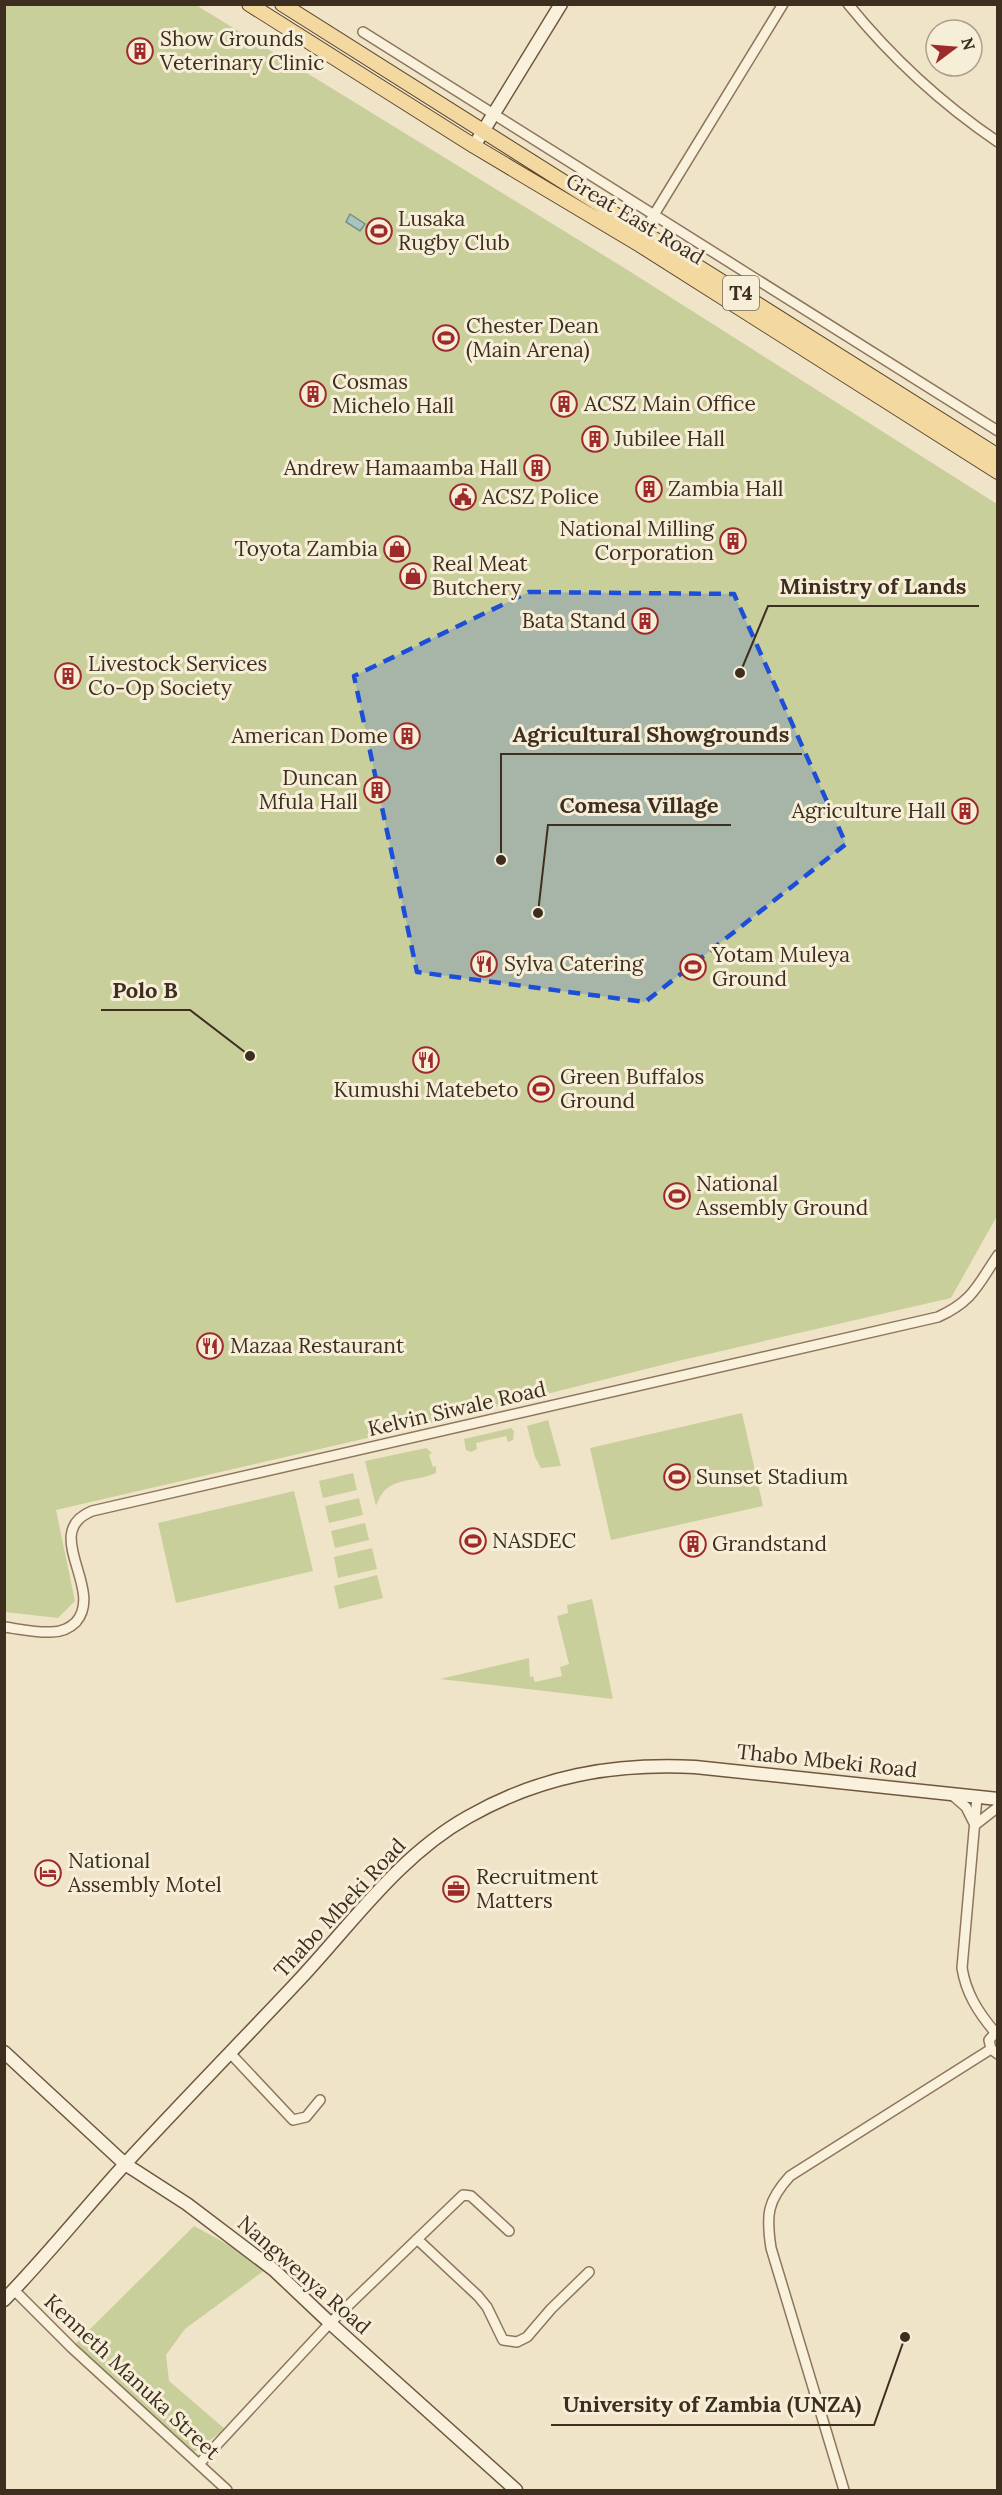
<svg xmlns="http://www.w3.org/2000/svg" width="1002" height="2495" font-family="Lora,serif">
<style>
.green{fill:#c9cf9b}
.water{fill:#a9c4bc;stroke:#6f938a;stroke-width:1.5}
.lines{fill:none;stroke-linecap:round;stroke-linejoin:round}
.minor-casing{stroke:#8d765c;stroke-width:12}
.secondary-casing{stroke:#6f573f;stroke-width:15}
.primary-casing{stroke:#5b4430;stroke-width:16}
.minor{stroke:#faf1dc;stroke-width:9}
.secondary{stroke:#faf1dc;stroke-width:12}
.primary{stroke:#f3d9a0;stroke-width:14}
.marked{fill:#1d4ed8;fill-opacity:0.2;stroke:#1d4ed8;stroke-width:4.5;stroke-dasharray:12 8;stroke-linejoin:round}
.labels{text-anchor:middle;stroke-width:6;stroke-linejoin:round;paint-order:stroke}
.shield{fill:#f7eed8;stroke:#756857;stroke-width:1.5}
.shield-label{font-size:20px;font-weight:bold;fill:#3d2e20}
.poi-label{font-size:21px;fill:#3d2e20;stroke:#f7eed8;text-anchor:start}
.street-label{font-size:21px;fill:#3d2e20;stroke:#f7eed8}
.leader{fill:none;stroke:#3d2e20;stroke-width:2}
.callout-dot{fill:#3d2e20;stroke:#f7eed8;stroke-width:2}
.callout-label{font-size:22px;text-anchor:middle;font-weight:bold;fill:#3d2e20;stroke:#f7eed8;stroke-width:6;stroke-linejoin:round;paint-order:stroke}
</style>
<rect width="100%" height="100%" fill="#f0e4c8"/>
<path class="green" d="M5,5h191l430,264 371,235v712l-46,82 -273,63 -259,65 -363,84 19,91 -17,17 -53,-6z
M742,1413l21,93 -152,34 -21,-92z
M548,1420l13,46 -20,2 -6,-11 -8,-31z
M511,1428l3,3 -1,9 -5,2 -2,-6 -30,7 1,6 -6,3 -5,-2 -2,-11z
M426,1448l6,5 -3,2 4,12 3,-1v7c-25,11 -50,2 -60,33l-11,-45z
M353,1473l4,17 -34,8 -4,-17z
M294,1491l19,80 -137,32 -18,-80z
M359,1498l4,17 -34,8 -4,-17z
M365,1523l4,17 -34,8 -4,-17z
M372,1548l5,21 -39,9 -4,-21z
M377,1575l6,23 -44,11 -5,-23z
M592,1599l21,100 -173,-20 89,-21 1,19 3,-1 2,6 27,-6 -2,-9 9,-3 -12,-48 11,-3 -1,-8z
M194,2226l75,41 -84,62 -19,26 3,26 56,48 -35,26 -117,-109z"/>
<path class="water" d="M350,214l15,10 -5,7 -14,-9z"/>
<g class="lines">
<g class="minor-casing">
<path id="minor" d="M848,4c43,53 94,100 150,138
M363,32l635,399
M644,231l139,-227
M4,1627c16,2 32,6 47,5 9,0 18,-3 25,-10 29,-33 -36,-90 16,-111l846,-194c35,-16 39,-31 60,-62
M951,1794l15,13 9,18 23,-18
M977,1797l-15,171c4,25 16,44 32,63
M998,2030l-9,10 2,9 7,5
M230,2053l63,67 13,-3 14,-17
M417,2239l61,57 9,11 16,33 14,2 10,-5 24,-28 38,-37
M14,2290l58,58 155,142
M199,2464l131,-141 133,-128 8,1 38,35
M844,2490l-73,-242c-5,-33 -4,-47 19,-72l201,-127"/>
</g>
<g class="secondary-casing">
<path id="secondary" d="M474,146l87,-142
M4,2052l121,112 62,40 87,66 56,53 186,167
M4,2300c43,-44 81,-92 122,-137 57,-62 117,-123 175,-185 52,-56 99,-123 167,-161 72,-41 144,-54 227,-50l303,32"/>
</g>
<g class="primary-casing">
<path id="primary" d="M249,4l225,142 166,99 358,227
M282,4l716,452"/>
</g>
<use href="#minor" class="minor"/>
<use href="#secondary" class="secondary"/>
<use href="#primary" class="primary"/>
</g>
<path class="marked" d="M529,592l205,2 112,250 -201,158 -228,-30 -63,-296z"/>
<defs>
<g id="building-ring" transform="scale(1.35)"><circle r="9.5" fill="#f7eed8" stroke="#9e2a2b" stroke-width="1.5"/><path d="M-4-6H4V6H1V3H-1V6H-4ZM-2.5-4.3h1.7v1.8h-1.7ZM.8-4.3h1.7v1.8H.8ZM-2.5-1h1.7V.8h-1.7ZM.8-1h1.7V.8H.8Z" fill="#9e2a2b"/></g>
<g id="stadium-ring" transform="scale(1.35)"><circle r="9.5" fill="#f7eed8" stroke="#9e2a2b" stroke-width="1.5"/><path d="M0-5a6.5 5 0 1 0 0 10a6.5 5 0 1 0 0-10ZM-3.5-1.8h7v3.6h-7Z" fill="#9e2a2b"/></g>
<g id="civic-ring" transform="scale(1.35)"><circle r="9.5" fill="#f7eed8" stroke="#9e2a2b" stroke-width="1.5"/><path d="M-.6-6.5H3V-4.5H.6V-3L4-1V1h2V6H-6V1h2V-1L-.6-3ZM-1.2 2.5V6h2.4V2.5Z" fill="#9e2a2b"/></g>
<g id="shop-ring" transform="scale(1.35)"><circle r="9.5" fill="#f7eed8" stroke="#9e2a2b" stroke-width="1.5"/><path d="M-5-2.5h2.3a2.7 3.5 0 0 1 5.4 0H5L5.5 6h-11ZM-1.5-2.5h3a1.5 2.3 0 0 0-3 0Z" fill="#9e2a2b"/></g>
<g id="restaurant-ring" transform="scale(1.35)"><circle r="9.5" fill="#f7eed8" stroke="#9e2a2b" stroke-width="1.5"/><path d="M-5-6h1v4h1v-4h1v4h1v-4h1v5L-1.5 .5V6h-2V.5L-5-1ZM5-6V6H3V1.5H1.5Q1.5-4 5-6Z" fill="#9e2a2b"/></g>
<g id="hotel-ring" transform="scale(1.35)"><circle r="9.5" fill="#f7eed8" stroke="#9e2a2b" stroke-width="1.5"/><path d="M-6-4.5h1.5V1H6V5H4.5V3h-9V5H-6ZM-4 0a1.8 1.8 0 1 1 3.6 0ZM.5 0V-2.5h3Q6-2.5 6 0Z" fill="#9e2a2b"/></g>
<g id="office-ring" transform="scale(1.35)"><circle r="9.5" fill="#f7eed8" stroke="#9e2a2b" stroke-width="1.5"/><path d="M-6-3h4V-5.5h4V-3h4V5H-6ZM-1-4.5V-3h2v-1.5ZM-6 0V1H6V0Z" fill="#9e2a2b"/></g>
</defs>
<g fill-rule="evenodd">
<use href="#building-ring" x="140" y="51"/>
<use href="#stadium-ring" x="379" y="231"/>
<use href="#stadium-ring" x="446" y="338"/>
<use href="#building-ring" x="313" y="394"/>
<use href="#building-ring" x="564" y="404"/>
<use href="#building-ring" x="595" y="439"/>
<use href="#building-ring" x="537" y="468"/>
<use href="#building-ring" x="649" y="489"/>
<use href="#civic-ring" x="463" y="497"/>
<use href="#building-ring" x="733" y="541"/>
<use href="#shop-ring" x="397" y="549"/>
<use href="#shop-ring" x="413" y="576"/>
<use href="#building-ring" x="645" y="621"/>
<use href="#building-ring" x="68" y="676"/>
<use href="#building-ring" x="407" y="736"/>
<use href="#building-ring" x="377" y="790"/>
<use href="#building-ring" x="965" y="811"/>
<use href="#restaurant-ring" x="484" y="964"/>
<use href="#stadium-ring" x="693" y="967"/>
<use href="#restaurant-ring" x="426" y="1060"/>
<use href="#stadium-ring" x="541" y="1089"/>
<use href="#stadium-ring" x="677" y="1196"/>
<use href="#restaurant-ring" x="210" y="1346"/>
<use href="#stadium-ring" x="677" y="1477"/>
<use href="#stadium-ring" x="473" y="1541"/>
<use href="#building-ring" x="693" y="1544"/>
<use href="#hotel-ring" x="48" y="1873"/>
<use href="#office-ring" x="456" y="1889"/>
</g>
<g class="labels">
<rect class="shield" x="723" y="276" width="36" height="34" rx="4.5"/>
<g class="shield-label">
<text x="741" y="300">T4</text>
</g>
<g class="poi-label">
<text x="160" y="46">Show Grounds<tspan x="160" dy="24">Veterinary Clinic</tspan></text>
<text x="398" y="226">Lusaka<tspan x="398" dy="24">Rugby Club</tspan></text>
<text x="466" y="333">Chester Dean<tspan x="466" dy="24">(Main Arena)</tspan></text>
<text x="332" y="389">Cosmas<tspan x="332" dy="24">Michelo Hall</tspan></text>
<text x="584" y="411">ACSZ Main Office</text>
<text x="614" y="446">Jubilee Hall</text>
<text x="518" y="475" text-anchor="end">Andrew Hamaamba Hall</text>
<text x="668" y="496">Zambia Hall</text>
<text x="482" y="504">ACSZ Police</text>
<text x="714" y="536" text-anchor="end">National Milling<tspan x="714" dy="24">Corporation</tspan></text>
<text x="378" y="556" text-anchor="end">Toyota Zambia</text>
<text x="432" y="571">Real Meat<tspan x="432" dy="24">Butchery</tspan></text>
<text x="626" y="628" text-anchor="end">Bata Stand</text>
<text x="88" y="671">Livestock Services<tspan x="88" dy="24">Co-Op Society</tspan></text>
<text x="388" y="743" text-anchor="end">American Dome</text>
<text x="358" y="785" text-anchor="end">Duncan<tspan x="358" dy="24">Mfula Hall</tspan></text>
<text x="946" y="818" text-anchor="end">Agriculture Hall</text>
<text x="712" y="962">Yotam Muleya<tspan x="712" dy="24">Ground</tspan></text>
<text x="504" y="971">Sylva Catering</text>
<text x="560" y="1084">Green Buffalos<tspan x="560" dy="24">Ground</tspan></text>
<text x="426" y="1097" text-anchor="middle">Kumushi Matebeto</text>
<text x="696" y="1191">National<tspan x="696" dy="24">Assembly Ground</tspan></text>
<text x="230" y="1353">Mazaa Restaurant</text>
<text x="696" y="1484">Sunset Stadium</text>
<text x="492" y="1548">NASDEC</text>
<text x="712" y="1551">Grandstand</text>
<text x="68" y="1868">National<tspan x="68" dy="24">Assembly Motel</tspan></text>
<text x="476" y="1884">Recruitment<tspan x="476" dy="24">Matters</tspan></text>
</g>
<g class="street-label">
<text transform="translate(635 219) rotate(31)" y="7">Great East Road</text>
<text transform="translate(457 1409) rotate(-13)" y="7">Kelvin Siwale Road</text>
<text transform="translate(827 1761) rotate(6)" y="7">Thabo Mbeki Road</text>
<text transform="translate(340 1908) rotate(-47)" y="7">Thabo Mbeki Road</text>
<text transform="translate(304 2275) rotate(41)" y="7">Nangwenya Road</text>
<text transform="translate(132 2377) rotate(43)" y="7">Kenneth Manuka Street</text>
</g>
</g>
<path class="leader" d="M740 673L768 606H979M501 860L501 754H802M538 913L548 825H731M250 1056L190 1010H101M905 2337L874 2425H551"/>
<g class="callout-dot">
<circle cx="740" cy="673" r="6"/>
<circle cx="501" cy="860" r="6"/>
<circle cx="538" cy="913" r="6"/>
<circle cx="250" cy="1056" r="6"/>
<circle cx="905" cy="2337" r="6"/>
</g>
<g class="callout-label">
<text x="873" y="594">Ministry of Lands</text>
<text x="651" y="742">Agricultural Showgrounds</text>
<text x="639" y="813">Comesa Village</text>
<text x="145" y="998">Polo B</text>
<text x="712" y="2412">University of Zambia (UNZA)</text>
</g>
<rect width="1002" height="2495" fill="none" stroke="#3d2e20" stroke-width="12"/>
<g transform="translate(954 48) rotate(74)"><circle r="28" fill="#f7eed8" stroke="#ada18e" stroke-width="1.5"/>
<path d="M0-4.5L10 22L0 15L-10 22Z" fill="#9e2a2b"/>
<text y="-9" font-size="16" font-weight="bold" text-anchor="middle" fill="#3d2e20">N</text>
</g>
</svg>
